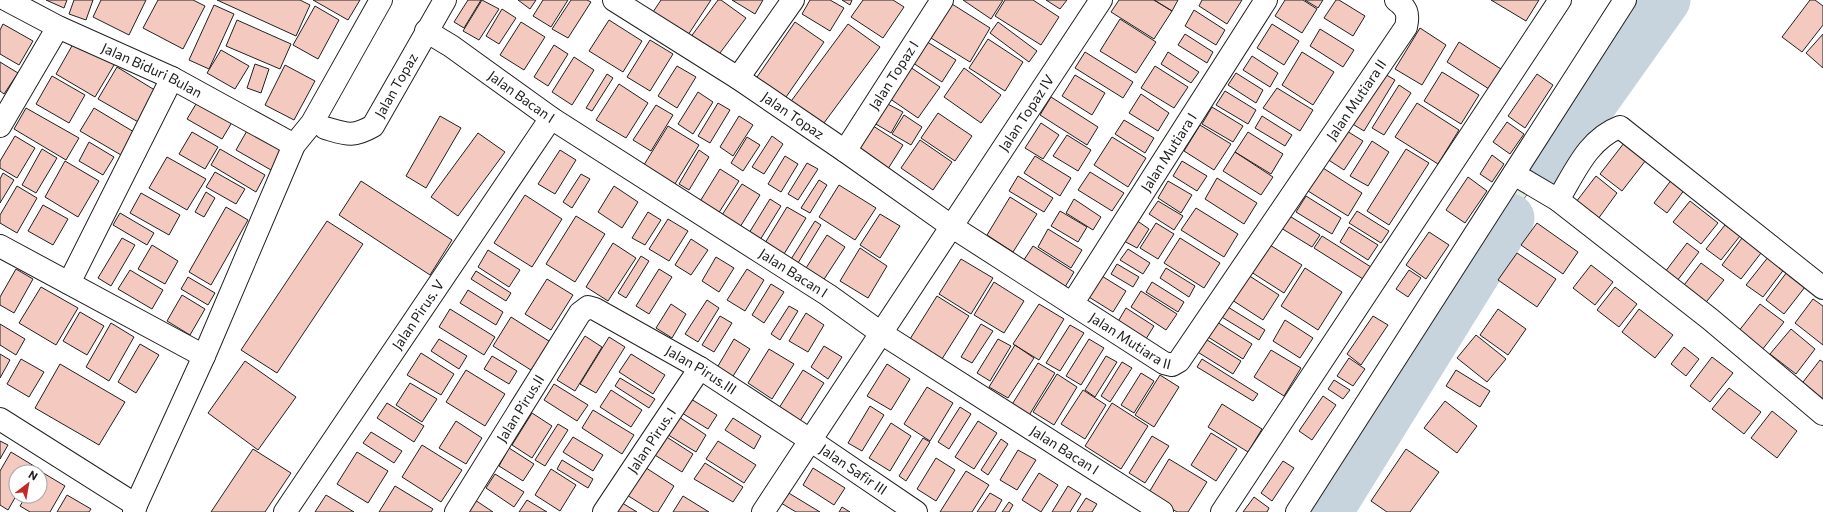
<svg xmlns="http://www.w3.org/2000/svg" width="1823" height="512" font-family="Commissioner,sans-serif">
<style>
.green{fill:#e0efe3;stroke:#6f6f6f}
.lines{fill:none;stroke-linecap:round;stroke-linejoin:round}
.river{stroke:#c7d3dd;stroke-width:49}
.building{fill:#f3c9c0;stroke:#222}
.minor-casing{stroke:#222;stroke-width:24}
.minor{stroke:#fff;stroke-width:22}
.labels{text-anchor:middle;stroke-width:3;stroke-linejoin:round;paint-order:stroke}
.street-label{font-size:14px;fill:#222;stroke:#fff}
</style>
<rect width="100%" height="100%" fill="#fff"/>
<path class="green" d="M1625,0h44l-159,218 -182,294h-31z"/>
<g class="lines">
<path class="river" d="M1548,166l118,-166
M1328,512l182,-294"/>
</g>
<path class="building" d="M46,0h21l-3,8z
M74,0h19l-7,20 -17,-6z
M101,0h45l-17,35 -36,-18z
M158,0h35l12,6 -22,43 -40,-21z
M217,0h83l10,5 -14,31z
M313,0h47l-12,20z
M468,0h13l-17,28 -10,-6z
M482,0l17,9 -20,31 -16,-9z
M518,0h18l-6,9z
M543,0h25l-17,27 -18,-11z
M571,0h16l4,2 -23,36 -16,-9z
M661,0h50l-23,35 -35,-23z
M718,0h3l25,18 -29,39 -27,-19z
M732,0h31l-8,14z
M810,0h20l14,8 -14,23 -28,-17z
M842,0h10l-2,5z
M863,0h30l11,7 -21,31 -32,-21z
M963,0h40l-12,19z
M1005,0h28l26,17 -18,28 -46,-29z
M1046,0h21l-7,9z
M1119,0h35l18,11 -18,28 -43,-27z
M1154,0h24l-6,11z
M1202,0h40l-15,24 -28,-18z
M1285,0h18l14,9 -15,24 -27,-17z
M1305,0h18l-5,8z
M1336,0h3l26,16 -12,20 -29,-18z
M1491,0h48l-13,21z
M1810,0h5l8,6v19l-21,27 -20,-15z
M952,4l38,24 -20,34 -39,-24z
M214,5l20,9 -25,55 -20,-9z
M315,6l24,14 -21,39 -25,-14z
M502,9l14,9 -17,26 -13,-8z
M1194,10l31,20 -9,15 -31,-19z
M1120,19l36,23 -20,31 -36,-22z
M237,20l54,24 -11,25 -54,-23z
M609,20l33,21 -19,31 -34,-21z
M521,22l24,15 -21,33 -24,-15z
M795,22l29,20 -40,58 -29,-20z
M998,22l39,29 -8,11 -39,-29z
M3,24l30,17 -14,24 -19,-11v-24z
M848,24l32,23 -59,80 -32,-23z
M1272,24l27,17 -15,24 -27,-17z
M1420,28l26,17 -24,40 -27,-16z
M1320,29l34,21 -11,17 -33,-21z
M1185,34l28,18 -6,11 -29,-18z
M1823,34v34l-17,-15z
M77,37l40,23 -22,37 -39,-23z
M921,38l35,22 -14,22 -35,-23z
M988,39l35,23 -18,29 -36,-23z
M650,40l23,14 -23,37 -23,-14z
M1459,42l42,27 -12,20 -42,-27z
M554,45l14,9 -20,32 -14,-9z
M221,50l28,16 -14,23 -28,-16z
M1085,52l48,30 -10,16 -48,-30z
M1168,52l31,20 -8,11 -30,-19z
M1302,52l32,20 -21,33 -31,-20z
M1252,56l26,17 -8,14 -27,-17z
M574,57l20,13 -22,35 -20,-13z
M0,62l18,11 -14,21 -4,-3z
M255,64l14,5 -8,24 -14,-5z
M285,65l30,16 -21,39 -29,-15z
M907,65l33,22 -22,31 -32,-22z
M677,66l19,11 -19,31 -19,-12z
M1155,66l33,21 -14,21 -33,-20z
M117,67l41,25 -18,31 -42,-24z
M964,68l37,27 -20,28 -37,-26z
M1442,72l37,23 -18,29 -37,-23z
M1236,73l27,17 -7,13 -28,-18z
M1383,73l12,7 -31,51 -13,-8z
M607,74l6,4 -21,33 -6,-3z
M1537,74l16,11 -28,43 -17,-12z
M1075,75l30,18 -13,22 -30,-19z
M52,76l33,19 -16,28 -33,-19z
M619,84l29,19 -22,35 -30,-18z
M1399,85l12,8 -27,42 -12,-7z
M1277,88l36,22 -13,21 -37,-23z
M1225,91l31,19 -8,14 -32,-19z
M698,92l15,10 -20,32 -15,-10z
M1141,94l28,19 -11,18 -29,-18z
M1051,97l47,30 -11,18 -47,-30z
M199,99l35,20 -12,20 -35,-20z
M880,100l23,12 -12,21 -22,-13z
M718,103l12,7 -20,33 -12,-7z
M1417,103l42,27 -21,34 -43,-27z
M656,105l17,10 -22,36 -18,-11z
M1212,107l31,19 -10,16 -31,-18z
M26,108l53,30 -13,22 -52,-31z
M94,108l40,24 -13,23 -41,-24z
M938,113l34,23 -17,25 -34,-23z
M904,115l18,12 -11,18 -19,-11z
M440,116l21,12 -35,60 -20,-12z
M739,116l14,9 -20,31 -13,-9z
M1262,116l30,19 -7,11 -30,-18z
M1124,120l30,18 -9,15 -30,-19z
M252,122l35,20 -16,28 -35,-20z
M1507,122l17,12 -14,20 -17,-12z
M1041,123l18,12 -16,24 -18,-11z
M870,124l33,21 -17,27 -33,-20z
M1200,125l31,19 -17,26 -30,-19z
M668,126l31,19 -26,42 -31,-19z
M1342,128l21,13 -19,29 -20,-13z
M192,132l26,15 -13,22 -26,-15z
M1248,132l35,22 -12,20 -36,-22z
M478,133l27,19 -47,64 -27,-19z
M1067,135l24,15 -13,21 -25,-15z
M15,136l20,12 -18,30 -17,-10v-7z
M772,136l11,8 -19,30 -12,-7z
M747,137l13,8 -17,26 -12,-8z
M1112,137l34,21 -18,29 -34,-22z
M920,140l32,22 -19,28 -32,-22z
M1372,141l17,11 -21,34 -18,-10z
M89,142l25,15 -11,18 -24,-14z
M1624,143l22,17 -24,31 -22,-17z
M42,149l15,9 -21,35 -14,-8z
M220,149l45,26 -9,17 -45,-27z
M1406,149l23,14 -40,62 -22,-14z
M560,150l16,10 -21,34 -17,-10z
M699,150l10,7 -20,33 -10,-6z
M1235,152l38,25 -12,18 -38,-24z
M1492,155l12,9 -12,18 -12,-8z
M785,156l13,8 -17,28 -13,-8z
M1035,156l36,22 -11,18 -36,-23z
M167,157l39,22 -19,31 -38,-22z
M65,161l34,20 -21,36 -33,-20z
M1182,161l25,15 -10,15 -24,-15z
M807,163l11,6 -20,31 -10,-6z
M1323,168l39,25 -14,23 -40,-25z
M720,169l19,12 -21,33 -19,-11z
M215,172l30,17 -9,15 -30,-17z
M1090,172l34,21 -12,18 -34,-21z
M3,173l11,7 -14,23v-24z
M581,174l9,5 -18,29 -9,-6z
M1018,176l35,22 -9,14 -35,-21z
M1596,176l21,17 -19,26 -22,-17z
M1468,177l19,14 -22,32 -19,-13z
M1217,178l40,25 -13,21 -39,-25z
M1672,179l13,10 -18,24 -13,-10z
M819,180l8,5 -17,28 -9,-5z
M361,181l91,59 -22,35 -91,-60z
M1168,181l24,14 -11,18 -23,-15z
M742,184l18,11 -20,32 -18,-12z
M839,185l37,23 -21,32 -36,-23z
M17,186l20,12 -20,35 -17,-10v-8z
M614,186l24,16 -16,26 -24,-16z
M206,192l9,6 -11,19 -9,-5z
M141,193l39,22 -11,20 -39,-22z
M525,195l37,24 -30,48 -38,-24z
M1306,196l35,22 -9,16 -36,-22z
M1010,197l27,17 -24,38 -26,-17z
M770,199l11,7 -21,34 -11,-7z
M1074,199l27,18 -8,13 -27,-17z
M1158,201l25,15 -9,14 -25,-16z
M1690,201l28,22 -17,21 -28,-22z
M43,205l25,14 -15,26 -25,-14z
M226,207l22,13 -37,65 -22,-13z
M787,207l19,11 -22,36 -19,-11z
M1196,208l42,26 -14,23 -43,-27z
M1060,211l27,16 -9,15 -27,-16z
M1357,211l32,20 -8,12 -32,-20z
M648,212l13,8 -16,25 -13,-7z
M120,213l34,20 -7,12 -34,-20z
M880,214l20,12 -20,32 -20,-13z
M1288,215l32,20 -8,12 -31,-19z
M576,216l29,18 -30,48 -29,-18z
M668,219l20,12 -19,30 -20,-12z
M1136,220l13,9 -12,19 -13,-7z
M327,221l36,23 -86,129 -36,-23z
M815,221l6,4 -26,43 -7,-4z
M1156,223l18,11 -16,25 -18,-11z
M1537,223l41,29 -15,22 -42,-29z
M1725,225l15,11 -19,24 -15,-11z
M1349,227l29,18 -10,15 -28,-18z
M1048,229l34,21 -11,18 -33,-21z
M1429,232l20,13 -23,34 -20,-14z
M827,235l18,12 -26,40 -18,-11z
M1322,236l49,31 -8,12 -49,-31z
M122,238l13,7 -24,41 -13,-8z
M1180,238l40,25 -16,25 -40,-25z
M1742,238l19,15 -20,26 -19,-14z
M691,239l17,11 -17,25 -16,-10z
M1265,242l37,23 -18,28 -36,-23z
M613,243l23,15 -28,43 -22,-14z
M1687,243l12,9 -22,29 -12,-9z
M152,245l26,16 -13,23 -27,-15z
M1033,246l41,26 -12,20 -42,-26z
M860,248l27,18 -19,32 -28,-17z
M1128,249l22,14 -7,11 -23,-14z
M488,250l32,20 -11,17 -31,-20z
M1517,253l39,26 -19,28 -39,-27z
M641,256l8,5 -23,37 -8,-5z
M1769,256l16,12 -22,29 -17,-12z
M716,257l18,11 -15,24 -17,-11z
M961,259l32,19 -22,36 -32,-20z
M1701,263l23,17 -21,26 -22,-17z
M1117,264l22,13 -6,10 -22,-13z
M1591,265l22,17 -18,23 -22,-17z
M1166,268l29,18 -6,11 -29,-19z
M1305,268l37,24 -24,38 -37,-24z
M16,269l17,10 -19,34 -14,-8v-8z
M659,269l13,8 -23,37 -13,-8z
M747,269l17,11 -19,31 -18,-11z
M130,270l33,20 -11,19 -34,-20z
M1409,270l12,8 -13,19 -12,-8z
M476,271l35,22 -5,8 -35,-22z
M1787,272l18,15 -21,27 -18,-14z
M1097,273l29,18 -13,21 -29,-18z
M1248,275l31,20 -16,25 -31,-20z
M188,277l27,16 -7,12 -27,-16z
M547,279l26,16 -22,35 -26,-16z
M994,282l30,19 -20,32 -30,-18z
M1152,282l32,20 -6,10 -32,-20z
M771,284l13,8 -20,31 -12,-8z
M41,287l37,21 -22,37 -37,-22z
M1615,287l22,17 -18,23 -22,-17z
M468,290l35,22 -7,13 -36,-22z
M1141,291l36,23 -11,16 -35,-23z
M182,295l23,14 -15,26 -23,-14z
M937,296l32,20 -27,43 -32,-20z
M1813,299l10,7v39l-28,-22z
M707,300l12,8 -21,34 -13,-8z
M671,304l15,10 -14,24 -16,-10z
M1039,304l25,15 -25,41 -26,-16z
M1223,304l42,26 -6,10 -42,-26z
M1760,304l24,18 -22,28 -24,-18z
M789,306l9,5 -18,29 -9,-6z
M1126,308l28,18 -13,21 -28,-17z
M450,309l45,28 -11,18 -45,-28z
M1498,309l28,20 -18,26 -28,-20z
M1639,309l34,26 -18,23 -33,-26z
M80,312l24,14 -17,29 -24,-14z
M806,313l18,12 -16,27 -19,-11z
M720,316l12,7 -18,29 -12,-7z
M1373,316l15,9 -27,40 -14,-11z
M511,317l41,26 -18,29 -41,-26z
M1285,320l28,18 -13,20 -27,-17z
M1217,322l35,22 -9,15 -35,-22z
M111,323l23,14 -25,44 -23,-14z
M0,324l25,15 -9,16 -16,-10z
M981,324l12,7 -21,32 -11,-6z
M1070,325l14,8 -24,38 -14,-8z
M1791,329l24,20 -19,25 -26,-20z
M1476,335l30,24 -19,23 -30,-24z
M585,336l17,11 -27,44 -18,-11z
M609,337l16,10 -29,46 -16,-9z
M1204,338l37,23 -8,13 -37,-23z
M439,339l28,17 -8,13 -28,-18z
M734,339l16,10 -20,32 -15,-10z
M998,339l13,7 -21,35 -13,-8z
M1089,339l15,9 -23,37 -15,-9z
M140,344l19,11 -23,38 -18,-11z
M1015,345l19,13 -26,40 -19,-11z
M824,346l18,11 -14,22 -17,-12z
M1684,347l15,12 -13,17 -15,-12z
M769,349l25,15 -22,35 -24,-16z
M1271,350l30,18 -17,28 -30,-19z
M421,353l33,21 -13,21 -34,-20z
M0,354l10,6 -10,18z
M631,354l34,21 -12,19 -34,-22z
M492,356l25,15 -8,13 -25,-15z
M1106,356l11,6 -22,35 -10,-7z
M1712,357l21,16 -23,29 -20,-16z
M1349,358l16,11 -12,17 -16,-10z
M21,359l23,13 -15,25 -22,-13z
M1202,359l56,35 -5,7 -56,-34z
M1820,360l3,2v42l-23,-18z
M245,361l51,36 -38,53 -50,-37z
M1122,362l10,6 -22,34 -9,-6z
M1038,363l17,10 -27,44 -17,-11z
M60,364l65,38 -26,43 -64,-37z
M887,364l23,15 -19,31 -24,-14z
M466,370l39,24 -20,32 -39,-24z
M803,370l21,13 -24,38 -21,-13z
M1456,370l34,21 -10,16 -34,-21z
M1141,373l13,8 -20,32 -13,-8z
M1057,374l20,13 -23,38 -21,-13z
M1160,375l19,12 -25,40 -19,-12z
M620,378l35,21 -6,9 -34,-22z
M1334,380l16,10 -7,9 -15,-10z
M410,383l27,16 -15,23 -26,-17z
M554,384l34,21 -11,16 -33,-21z
M927,387l26,16 -23,38 -26,-17z
M1729,388l32,24 -17,22 -32,-25z
M611,390l31,20 -11,17 -31,-20z
M1083,390l23,15 -21,34 -24,-15z
M1323,396l13,9 -24,35 -13,-9z
M691,399l26,16 -9,14 -26,-16z
M1445,401l32,25 -20,27 -33,-25z
M387,403l37,23 -10,16 -37,-24z
M1112,403l36,23 -27,43 -36,-23z
M1222,404l40,25 -14,23 -40,-25z
M870,406l14,9 -22,36 -14,-8z
M960,407l11,7 -22,35 -11,-7z
M593,410l41,25 -12,19 -40,-26z
M1772,411l25,20 -20,27 -26,-20z
M532,413l20,13 -20,32 -20,-13z
M676,415l30,20 -10,17 -31,-19z
M733,418l28,18 -7,13 -29,-19z
M456,421l26,17 -16,26 -27,-16z
M978,421l19,12 -23,36 -19,-12z
M891,423l20,13 -21,35 -21,-13z
M558,424l10,6 -23,36 -10,-6z
M371,432l31,19 -8,12 -31,-20z
M1211,433l26,16 -21,32 -25,-16z
M662,434l31,20 -11,18 -32,-20z
M1152,436l17,10 -24,37 -16,-10z
M573,437l30,18 -10,16 -30,-19z
M923,438l7,4 -24,39 -7,-5z
M1001,439l7,5 -20,31 -7,-5z
M0,441l8,4 -8,14z
M718,441l38,24 -12,18 -38,-24z
M422,445l40,25 -21,32 -39,-25z
M509,448l25,16 -11,17 -24,-15z
M253,449l38,24 -26,39h-54z
M1406,449l33,23 -29,40h-23l-16,-11z
M1018,450l18,10 -19,30 -17,-10z
M11,452l23,14 -4,6h-14v24l-8,14 -8,-5v-34z
M357,452l31,19 -20,32 -31,-19z
M936,458l19,12 -19,31 -19,-12z
M1169,459l38,23 -19,30h-11l-29,-18z
M562,460l31,19 -5,9 -31,-19z
M1283,461l11,7 -22,33 -11,-8z
M705,463l38,24 -10,15 -39,-23z
M640,464l34,22 -16,26h-4l-32,-20z
M813,468l32,20 -11,17 -31,-20z
M551,469l25,16 -16,26 -25,-16z
M40,471l25,15 -15,26h-20l-10,-6 6,-10h14z
M966,471l23,14 -17,27h-32z
M1039,473l19,12 -17,27 -19,-12z
M495,474l29,18 -10,15 -28,-19z
M395,486l38,23 -2,3h-52z
M1068,486l13,8 -11,18h-18z
M787,492l33,20h-24l-15,-9z
M990,493l12,7 -7,12h-18z
M67,495l24,14 -2,3h-32z
M326,495l28,17h-39z
M683,496l26,16h-36z
M1254,497l15,11 -2,4h-24z
M1086,498l11,6 -5,8h-15z
M475,500l18,12h-25z
M527,500l20,12h-28z
M619,501l18,11h-25z
M1009,502l4,3 -4,7h-7z
M842,507l8,5h-11z"/>
<g class="lines">
<g class="minor-casing">
<g id="minor">
<path id="s1" d="M7,0l51,27 114,51 122,67"/>
<path id="s2" d="M614,0l124,78 107,73 106,75 213,137 8,2 7,-4 227,-334c3,-13 1,-19 -10,-27"/>
<path id="s3" d="M426,31l25,15 100,72 277,177 53,38 281,179"/>
<path d="M738,78l55,-78"/>
<path d="M0,126l58,-99"/>
<path id="s4" d="M325,128c21,6 27,10 48,-2l72,-126"/>
<path id="s5" d="M845,151l97,-151"/>
<path d="M1514,174l44,26 152,119 113,95"/>
<path d="M1558,200c17,-28 30,-61 62,-73l203,161"/>
<path d="M0,246l204,110"/>
<path d="M69,283l103,-205"/>
<path id="s6" d="M1072,304l194,-304"/>
<path d="M0,419l136,86"/>
<path d="M134,512l2,-7 68,-149 90,-211 18,-22 69,-123"/>
<path id="s7" d="M285,512l266,-394"/>
<path id="s8" d="M456,512l124,-199 8,-6 7,2 105,59 110,72 106,72"/>
<path id="s9" d="M604,512l96,-144"/>
<path id="s10" d="M763,512l338,-512"/>
<path d="M1222,512l338,-512"/>
<path d="M1297,512l328,-512"/>
</g>
</g>
<use href="#minor" class="minor"/>
</g>
<g class="labels">
<g class="street-label">
<text dy="5" stroke="none"><textPath href="#s1" startOffset="161">Jalan Biduri Bulan</textPath></text>
<text dy="5" stroke="none"><textPath href="#s5" startOffset="90">Jalan Topaz I</textPath></text>
<text dy="5" stroke="none"><textPath href="#s4" startOffset="97">Jalan Topaz</textPath></text>
<text dy="5" stroke="none"><textPath href="#s3" startOffset="116">Jalan Bacan I</textPath></text>
<text dy="5" stroke="none"><textPath href="#s2" startOffset="991">Jalan Mutiara II</textPath></text>
<text dy="5" stroke="none"><textPath href="#s10" startOffset="478">Jalan Topaz IV</textPath></text>
<text dy="5" stroke="none"><textPath href="#s2" startOffset="213">Jalan Topaz</textPath></text>
<text dy="5" stroke="none"><textPath href="#s6" startOffset="180">Jalan Mutiara I</textPath></text>
<text dy="5" stroke="none"><textPath href="#s3" startOffset="440">Jalan Bacan I</textPath></text>
<text dy="5" stroke="none"><textPath href="#s7" startOffset="238">Jalan Pirus. V</textPath></text>
<text dy="5" stroke="none"><textPath href="#s2" startOffset="619">Jalan Mutiara II</textPath></text>
<text dy="5" stroke="none"><textPath href="#s8" startOffset="374">Jalan Pirus.III</textPath></text>
<text dy="5" stroke="none"><textPath href="#s8" startOffset="122">Jalan Pirus.II</textPath></text>
<text dy="5" stroke="none"><textPath href="#s9" startOffset="86">Jalan Pirus. I</textPath></text>
<text dy="5" stroke="none"><textPath href="#s3" startOffset="764">Jalan Bacan I</textPath></text>
<text dy="5" stroke="none"><textPath href="#s8" startOffset="556">Jalan Safir III</textPath></text>
</g>
</g>
<g transform="translate(28 484) rotate(31)"><circle r="19" fill="#ffffff" stroke="#a7a7a7"/>
<path d="M0-3L7 15L0 10L-7 15Z" fill="#c62828"/>
<text y="-6" font-size="11" font-weight="bold" text-anchor="middle" fill="#222222">N</text>
</g>
</svg>
